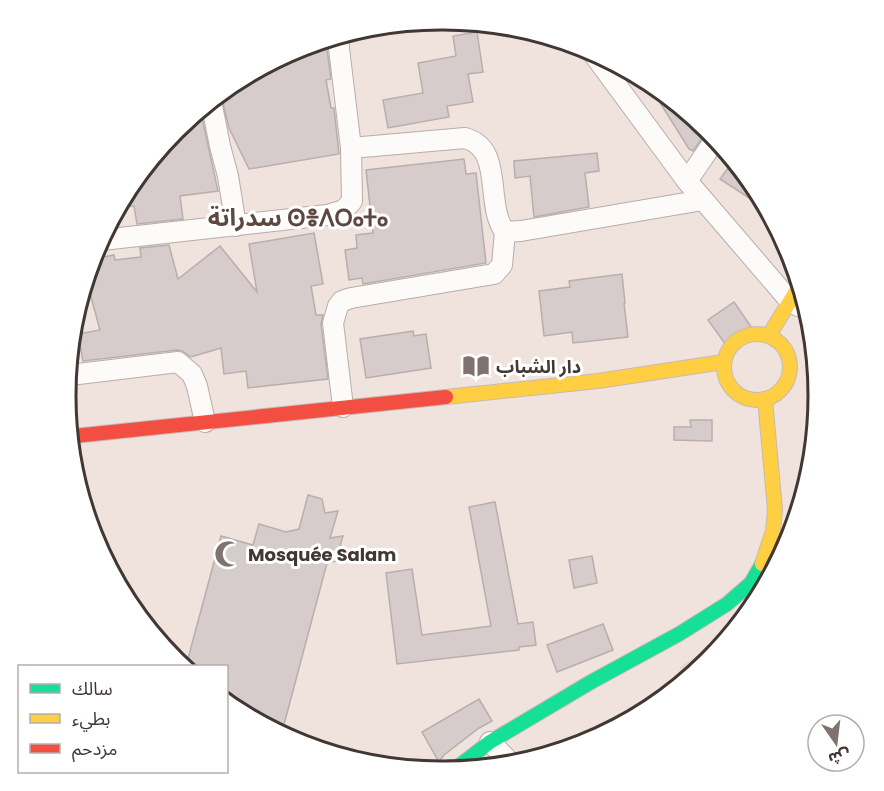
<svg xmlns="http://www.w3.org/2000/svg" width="884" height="791" viewBox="0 0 884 791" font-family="Poppins,'Noto Sans Arabic','Noto Sans Tifinagh',sans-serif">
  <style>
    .education { fill: #e7d3d3 }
    .building { fill: #d6cccc; stroke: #b8aeae; stroke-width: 1.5 }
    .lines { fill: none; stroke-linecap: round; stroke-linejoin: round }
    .street-casing { stroke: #b8ada8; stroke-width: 22 }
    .fast-casing { stroke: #c8b9b5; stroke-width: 16 }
    .slow-casing { stroke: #c8b9b5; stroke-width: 16 }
    .jam-casing { stroke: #c8b9b5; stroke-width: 16 }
    .street { stroke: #fdfbfa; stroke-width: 20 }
    .fast { stroke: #16e098; stroke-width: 14 }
    .slow { stroke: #ffcf43; stroke-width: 14 }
    .jam { stroke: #f24e42; stroke-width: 14 }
    .labels { text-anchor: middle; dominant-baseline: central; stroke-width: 6; stroke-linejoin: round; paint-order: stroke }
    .poi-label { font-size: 18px; font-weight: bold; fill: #413733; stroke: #fff; text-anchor: start }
    .district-label { font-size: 24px; font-weight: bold; fill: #5d4841; stroke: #fff }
    .rim { fill: none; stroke: #413733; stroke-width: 3 }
  </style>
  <rect width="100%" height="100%" fill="#f0e2dc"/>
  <g class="education">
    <polygon points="817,391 818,396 810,438 806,404"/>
    <polygon points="721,641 708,662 683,678 680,667"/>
  </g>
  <g class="building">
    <polygon points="477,32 483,72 468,74 473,102 447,106 449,117 388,128 383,100 423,93 418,63 456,56 453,36"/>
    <polygon points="326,42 331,79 326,80 331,108 334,108 339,154 249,169 229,128 222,99 298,48"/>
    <polygon points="654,93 708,130 693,151 689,149"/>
    <polygon points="201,113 218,191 180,196 183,219 137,224 134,206 124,207 176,130"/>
    <polygon points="597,153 599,171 585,173 589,207 534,217 530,176 515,178 514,161"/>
    <polygon points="464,159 466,174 476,173 486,263 363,284 362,278 349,280 345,250 357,248 356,235 373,233 366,170"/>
    <polygon points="731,164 757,203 720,179"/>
    <polygon points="314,233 323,284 311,286 316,315 323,315 321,324 328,379 248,388 246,371 224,374 221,348 191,357 182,351 177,350 83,361 78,334 100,330 88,286 93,259 114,255 115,260 141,257 140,248 169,245 178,279 220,246 257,292 249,244"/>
    <polygon points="622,274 625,303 624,303 628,337 573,343 572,332 544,336 539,291 570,287 569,281"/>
    <polygon points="734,302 752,328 726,345 708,320"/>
    <polygon points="413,331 414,336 426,334 431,368 366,378 360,339"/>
    <polygon points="690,420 712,420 712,441 674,440 674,427 691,427"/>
    <polygon points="308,495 322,499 325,513 338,511 330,538 343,536 336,561 327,563 282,732 226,695 226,666 186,666 221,536 253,545 259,524 286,532 299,529"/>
    <polygon points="495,502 518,624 533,622 536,645 519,647 519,650 397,664 386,573 412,569 422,635 491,626 469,507"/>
    <polygon points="592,556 597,583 574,588 569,560"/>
    <polygon points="603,624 613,650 557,672 547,645"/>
    <polygon points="479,699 492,721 479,728 444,755 439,762 422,732"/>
  </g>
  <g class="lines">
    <defs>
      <g id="street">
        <path d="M338,40l13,108 114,-10c40,11 19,66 40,94l16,-1 182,-31"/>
        <polyline points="592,52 687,181 790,301 798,306"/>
        <polyline points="212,106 220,146 228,176 236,226"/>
        <polyline points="687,181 715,140"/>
        <polyline points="102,240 327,215 344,210 352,201 351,148"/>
        <polyline points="70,375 178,362 192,374 197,386 205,422"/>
        <polyline points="343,407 333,323 338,306 342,301 351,298 494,274 502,265 505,232"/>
        <polyline points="490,742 507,759"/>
      </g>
      <polyline id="fast" points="455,769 490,742 591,682 679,634 727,604 751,583 762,564"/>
      <g id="slow">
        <circle cx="757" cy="367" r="33"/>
        <polyline points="769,335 797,290"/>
        <polyline points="446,397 598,381 723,362"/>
        <polyline points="762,564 773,531 775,510 765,399"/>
      </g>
      <polyline id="jam" points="74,436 446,397"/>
    </defs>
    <use href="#street" class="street-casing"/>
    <use href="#fast" class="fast-casing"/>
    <use href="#slow" class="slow-casing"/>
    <use href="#jam" class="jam-casing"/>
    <use href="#street" class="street"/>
    <use href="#fast" class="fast"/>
    <use href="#slow" class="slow"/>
    <use href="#jam" class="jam"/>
  </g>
  <defs>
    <symbol id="library-bare" viewBox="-9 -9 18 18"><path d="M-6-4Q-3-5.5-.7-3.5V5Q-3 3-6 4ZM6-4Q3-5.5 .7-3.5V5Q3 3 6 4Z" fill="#7e736e" stroke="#fff" stroke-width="2.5" paint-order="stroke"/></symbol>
    <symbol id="mosque-bare" viewBox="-9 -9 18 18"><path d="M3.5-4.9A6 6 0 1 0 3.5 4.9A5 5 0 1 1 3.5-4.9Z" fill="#7e736e" stroke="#fff" stroke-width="2.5" paint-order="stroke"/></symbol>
  </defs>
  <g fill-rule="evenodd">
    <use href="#library-bare" x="457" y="347" width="38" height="38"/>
    <use href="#mosque-bare" x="209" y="535" width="38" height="38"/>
  </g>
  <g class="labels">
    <g class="poi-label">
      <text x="496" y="366">دار الشباب</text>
      <text x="248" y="554">Mosquée Salam</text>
    </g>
    <g class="district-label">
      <text x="298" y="217">سدراتة ⵙⴻⴷⵔⴰⵜⴰ</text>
    </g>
  </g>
  <path d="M0 0H884V791H0ZM441 30H443A365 365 0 0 1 808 395V396A365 365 0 0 1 443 761H441A365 365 0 0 1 76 396V395A365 365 0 0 1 441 30Z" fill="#fff" fill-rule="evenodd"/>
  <path class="rim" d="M441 30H443A365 365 0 0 1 808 395V396A365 365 0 0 1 443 761H441A365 365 0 0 1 76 396V395A365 365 0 0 1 441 30Z"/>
  <rect x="18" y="665" width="210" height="108" fill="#ffffff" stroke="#b3afad" stroke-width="1.5"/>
  <rect x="30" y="684" width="30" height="9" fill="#16e098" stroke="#b3afad" stroke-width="1.5"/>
  <text x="72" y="695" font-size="18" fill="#413733">سالك</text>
  <rect x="30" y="714" width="30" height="9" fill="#ffcf43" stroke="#b3afad" stroke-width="1.5"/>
  <text x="72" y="725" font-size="18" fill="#413733">بطيء</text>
  <rect x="30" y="744" width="30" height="9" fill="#f24e42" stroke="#b3afad" stroke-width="1.5"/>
  <text x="72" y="755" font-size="18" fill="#413733">مزدحم</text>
  <g transform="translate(836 743) rotate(166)"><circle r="28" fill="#ffffff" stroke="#b3afad" stroke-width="1.5"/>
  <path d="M0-4.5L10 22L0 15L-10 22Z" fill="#7e736e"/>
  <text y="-9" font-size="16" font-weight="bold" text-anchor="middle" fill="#413733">ش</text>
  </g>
</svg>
